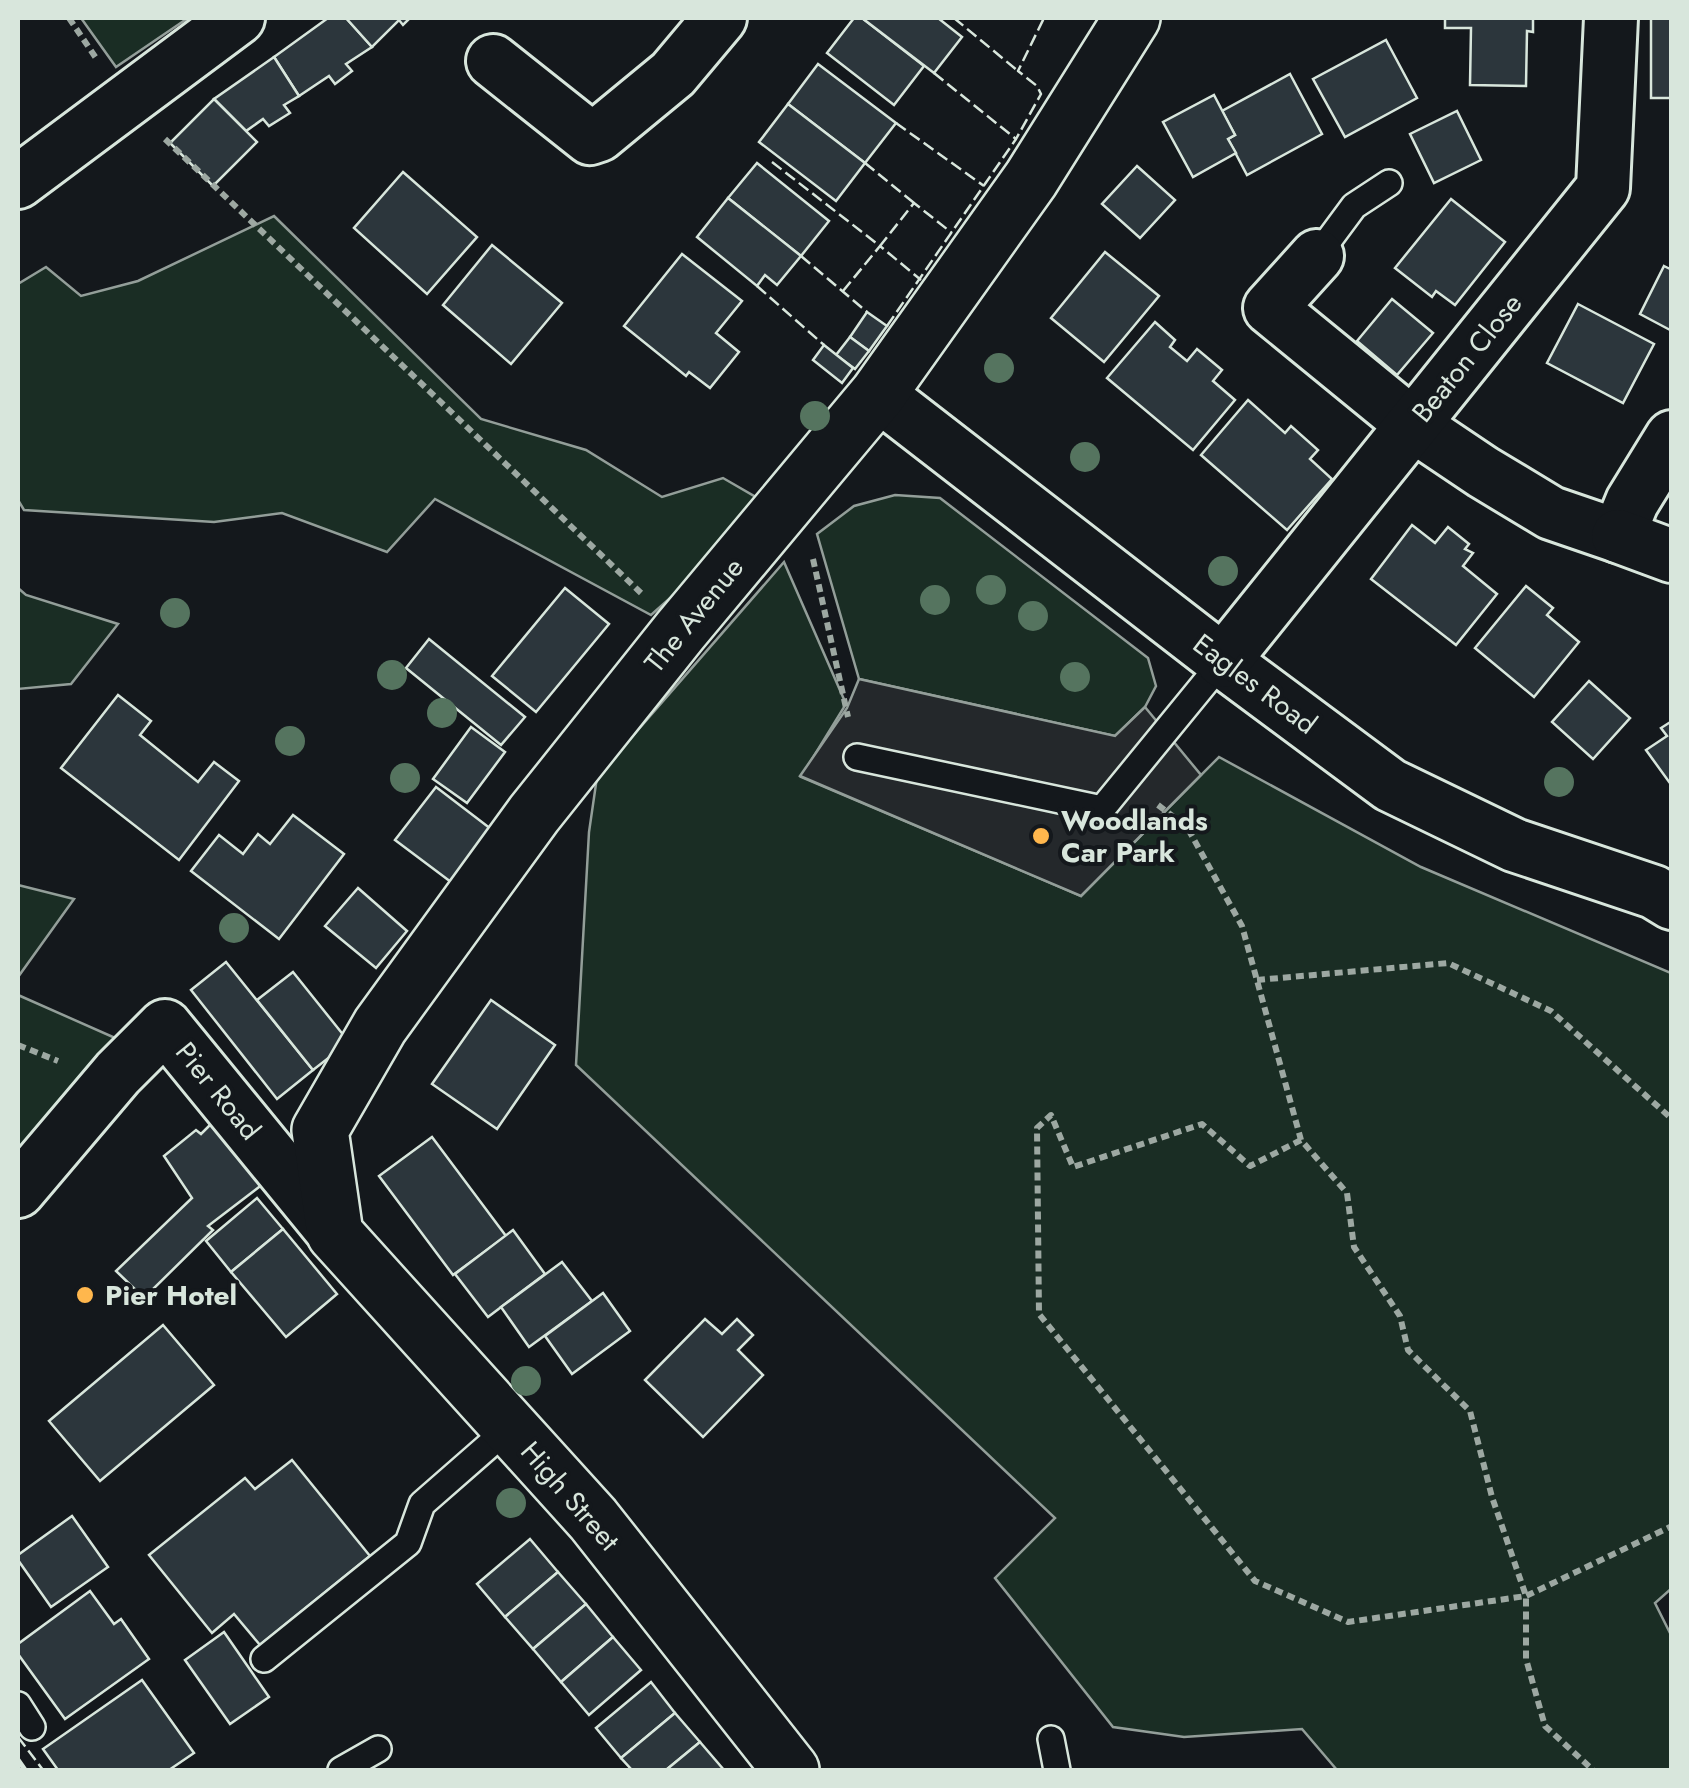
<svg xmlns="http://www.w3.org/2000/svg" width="1689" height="1788" viewBox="0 0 1689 1788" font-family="Jost,sans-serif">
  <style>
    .green { fill: #1a2d24; stroke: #939e99; stroke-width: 2.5 }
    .parking { fill: #24282b; stroke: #939e99; stroke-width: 2.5 }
    .building { fill: #2c363c; stroke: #d8e6dc; stroke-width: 2.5 }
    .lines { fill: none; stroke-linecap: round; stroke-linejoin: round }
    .lane-casing { stroke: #d8e6dc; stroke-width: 30 }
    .street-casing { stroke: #d8e6dc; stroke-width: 58 }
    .secondary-casing { stroke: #d8e6dc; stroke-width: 60 }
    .path { stroke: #9da8a2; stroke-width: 6; stroke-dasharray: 8 5; stroke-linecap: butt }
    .lane { stroke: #14181c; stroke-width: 25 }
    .street { stroke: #14181c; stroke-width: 52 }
    .secondary { stroke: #14181c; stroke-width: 55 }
    .fence { stroke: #d8e6dc; stroke-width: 2.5; stroke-dasharray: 12 5; stroke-linecap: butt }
    .wall { stroke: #d8e6dc; stroke-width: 5 }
    .tree { fill: #55745f }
    .poi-dot { fill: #ffb74d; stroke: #14181c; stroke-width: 4 }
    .labels { text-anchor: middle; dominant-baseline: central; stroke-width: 8; stroke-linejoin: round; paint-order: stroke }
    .street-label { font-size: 28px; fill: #d8e6dc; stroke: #14181c }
    .poi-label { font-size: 28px; font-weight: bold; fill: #d8e6dc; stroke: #14181c; text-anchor: start }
  </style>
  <rect width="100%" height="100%" fill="#14181c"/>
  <g class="green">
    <polygon points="81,18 188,18 116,67"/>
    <polygon points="274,216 481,419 586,450 662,497 723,478 773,507 651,615 435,499 387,552 282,513 214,522 24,510 18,500 18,284 46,267 81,296 138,281"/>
    <polygon points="895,495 940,498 1148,658 1156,686 1145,707 1115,736 859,679 817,534 854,506"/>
    <polygon points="784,562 846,704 801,777 1081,896 1219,757 1421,867 1671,973 1672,1588 1655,1603 1671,1635 1671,1770 1337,1770 1302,1729 1184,1737 1113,1727 995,1578 1055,1518 576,1065 589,832 597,777"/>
    <polygon points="18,588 26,595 118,624 71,684 18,689"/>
    <polygon points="18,885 74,899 18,977"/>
    <polygon points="18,995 122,1041 18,1153"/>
  </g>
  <polygon class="parking" points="859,679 1115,736 1145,707 1201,775 1081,896 800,776 847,708"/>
  <g class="building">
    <polygon points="328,18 346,18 372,47 346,64 352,71 335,84 329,76 299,96 274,57"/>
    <polygon points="346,18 410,18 403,25 399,20 372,47"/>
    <polygon points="854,18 862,18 924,66 894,105 827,53"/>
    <polygon points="862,18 938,18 962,37 934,73"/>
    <polygon points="1445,18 1533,18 1533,32 1527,31 1526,86 1470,85 1471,28 1445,28"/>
    <rect x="1651" y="18" width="21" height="80"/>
    <polygon points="1386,40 1417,98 1345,137 1313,79"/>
    <polygon points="274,57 299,96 284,105 290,113 269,126 263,119 246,131 214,99"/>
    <polygon points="818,64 896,123 865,163 788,104"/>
    <polygon points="1290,74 1322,134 1247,175 1228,139 1235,135 1222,111"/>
    <polygon points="1214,95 1235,135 1228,139 1236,153 1193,177 1163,122"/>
    <polygon points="214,99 257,142 213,186 170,143"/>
    <polygon points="788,104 865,163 836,201 759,142"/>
    <polygon points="1457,111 1481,160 1434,183 1410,134"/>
    <polygon points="757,163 829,221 801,256 728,198"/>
    <polygon points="1137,166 1175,200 1140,238 1102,204"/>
    <polygon points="403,172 477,237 427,294 354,228"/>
    <polygon points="728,198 801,256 777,285 765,275 757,286 697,237"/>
    <polygon points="1451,199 1505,242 1455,305 1436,291 1432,297 1395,268"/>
    <polygon points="492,245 562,303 511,364 443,305"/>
    <polygon points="1105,252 1159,296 1104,362 1051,318"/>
    <polygon points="682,254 742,301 716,333 739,352 710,388 689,372 686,376 624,326"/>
    <polygon points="1664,266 1672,270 1672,331 1640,314"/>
    <polygon points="1392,299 1433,333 1397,375 1357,341"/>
    <polygon points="1578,304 1654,344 1623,403 1547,363"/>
    <polygon points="867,312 887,326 869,351 850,337"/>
    <polygon points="1155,322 1175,340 1170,347 1187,361 1197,349 1222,370 1213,381 1235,400 1193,450 1107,378"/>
    <polygon points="850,337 869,351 855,369 836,355"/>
    <polygon points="824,345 853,368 842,383 813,360"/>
    <polygon points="1248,400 1285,433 1291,426 1318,450 1310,459 1332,479 1287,530 1201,455"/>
    <polygon points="1412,525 1435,543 1448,527 1469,544 1465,549 1473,553 1463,566 1497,594 1456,645 1371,579"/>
    <polygon points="1526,586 1553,608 1547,615 1579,642 1534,697 1475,648"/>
    <polygon points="565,588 609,624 536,712 492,676"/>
    <polygon points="429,639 525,717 501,745 406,668"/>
    <polygon points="1589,681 1630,718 1593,759 1552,722"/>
    <polygon points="118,695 151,721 140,735 198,782 214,762 239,781 179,860 61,768"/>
    <polygon points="1672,721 1672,786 1646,750 1667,736 1661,728"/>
    <polygon points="471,727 505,752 467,803 433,779"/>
    <polygon points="436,787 491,829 451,882 395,840"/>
    <polygon points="293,815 344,854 279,939 191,871 219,835 243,854 258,834 270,844"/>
    <polygon points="358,888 407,931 376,968 325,926"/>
    <polygon points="226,962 313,1070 277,1099 191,990"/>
    <polygon points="293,972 349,1042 313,1070 257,1000"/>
    <polygon points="491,1000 555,1045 497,1129 432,1084"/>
    <polygon points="214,1121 263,1184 208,1226 213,1230 144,1298 116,1271 192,1198 164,1156 196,1130 201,1134"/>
    <polygon points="432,1137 506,1236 453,1275 379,1176"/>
    <polygon points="257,1198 283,1229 231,1272 206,1241"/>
    <polygon points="283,1229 337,1294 286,1337 231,1272"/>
    <polygon points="513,1230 545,1274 488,1317 455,1274"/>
    <polygon points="562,1262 592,1301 529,1347 501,1307"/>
    <polygon points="603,1293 630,1331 572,1374 545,1336"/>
    <polygon points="705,1319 722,1334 737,1319 753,1335 738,1350 763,1375 703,1437 645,1380"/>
    <polygon points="163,1325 214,1385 100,1481 49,1421"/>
    <polygon points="292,1460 370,1556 260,1645 234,1614 212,1633 149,1555 245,1478 255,1489"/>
    <polygon points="72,1516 108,1567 51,1607 18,1560 18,1555"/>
    <polygon points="530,1539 558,1572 505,1617 477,1584"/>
    <polygon points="558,1572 586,1604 533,1649 505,1617"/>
    <polygon points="90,1591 114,1624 121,1619 149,1659 65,1719 18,1654 18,1644"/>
    <polygon points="586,1604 613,1637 561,1682 533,1649"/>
    <polygon points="224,1632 269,1697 230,1724 185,1660"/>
    <polygon points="613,1637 641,1670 589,1715 561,1682"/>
    <polygon points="142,1680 194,1753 169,1770 58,1770 43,1749"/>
    <polygon points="651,1682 675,1713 621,1758 596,1728"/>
    <polygon points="675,1713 700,1742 666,1770 632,1770 621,1758"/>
    <polygon points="700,1742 724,1770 666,1770"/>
  </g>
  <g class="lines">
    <defs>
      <g id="lane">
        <polyline points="1317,256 1354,206 1389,183"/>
        <polyline points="857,757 1102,809 1223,661"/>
        <polyline points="264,1659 408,1543 422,1504 510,1427"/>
        <polyline points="18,1705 32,1727"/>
        <polyline points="1051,1739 1057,1770"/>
        <polyline points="341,1770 378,1749"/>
      </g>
      <g id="street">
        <polyline points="493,61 590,138 599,135 673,74 720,18"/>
        <polyline points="18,182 238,18"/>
        <polyline points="1317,256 1270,308 1413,425 1483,472 1551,513 1618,536 1632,502 1672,437"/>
        <polyline points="878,394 1223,661 1390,785 1514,845 1654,892 1672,903"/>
        <polyline points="1618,536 1672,556"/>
        <polyline points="1223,661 1603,188 1611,18"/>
        <polyline points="18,1191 118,1073 165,1026 335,1234"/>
      </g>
      <polyline id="secondary" points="791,1770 593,1519 335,1234 320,1130 380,1026 534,814 680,631 878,394 1031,179 1132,18"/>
    </defs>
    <use href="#lane" class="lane-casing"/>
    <use href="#street" class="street-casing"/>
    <use href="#secondary" class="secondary-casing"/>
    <g class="path">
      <polyline points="69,18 96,58"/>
      <polyline points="165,139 641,593"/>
      <polyline points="813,559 848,717"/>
      <polyline points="1158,805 1187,827 1242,926 1301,1140 1347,1193 1354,1247 1400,1316 1408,1350 1470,1411 1492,1497 1526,1596 1526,1659 1545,1726 1593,1770"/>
      <polyline points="1257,980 1448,963 1551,1011 1672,1119"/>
      <polyline points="18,1045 58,1061"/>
      <polyline points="1301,1140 1250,1166 1202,1124 1073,1167 1051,1115 1037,1128 1039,1314 1255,1581 1348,1622 1526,1596 1672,1526"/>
    </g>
    <use href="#lane" class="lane"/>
    <use href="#street" class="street"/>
    <use href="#secondary" class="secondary"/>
    <g class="fence">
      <polyline points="954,18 1018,71"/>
      <polyline points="934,73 1016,139"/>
      <polyline points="896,123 984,186"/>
      <polyline points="772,162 880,246 914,203 952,233"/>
      <polyline points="865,163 914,203"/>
      <polyline points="801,256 867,312"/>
      <polyline points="757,286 824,345"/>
      <polyline points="843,291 880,246 921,280"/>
      <polyline points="887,326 1016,139 1041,94 1037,86 1018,71 1044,18"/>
      <polyline points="18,1737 43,1770"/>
    </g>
    <polyline class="wall" points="18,1760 25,1770"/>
  </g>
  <g class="tree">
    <circle cx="999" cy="368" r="15"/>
    <circle cx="815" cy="416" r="15"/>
    <circle cx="1085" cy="457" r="15"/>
    <circle cx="1223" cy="571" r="15"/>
    <circle cx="991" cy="590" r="15"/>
    <circle cx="935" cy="600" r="15"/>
    <circle cx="175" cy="613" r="15"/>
    <circle cx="1033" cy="616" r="15"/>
    <circle cx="392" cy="675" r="15"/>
    <circle cx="1075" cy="677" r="15"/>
    <circle cx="442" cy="713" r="15"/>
    <circle cx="290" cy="741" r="15"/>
    <circle cx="405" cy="778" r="15"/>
    <circle cx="1559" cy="782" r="15"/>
    <circle cx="234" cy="928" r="15"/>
    <circle cx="526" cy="1381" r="15"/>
    <circle cx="511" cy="1503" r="15"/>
  </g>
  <g class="poi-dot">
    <circle cx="1041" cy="836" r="10"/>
    <circle cx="85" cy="1295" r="10"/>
  </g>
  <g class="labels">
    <g class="street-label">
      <text transform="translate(1467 358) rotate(-51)">Beaton Close</text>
      <text transform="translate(694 615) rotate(-51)">The Avenue</text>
      <text transform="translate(1255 684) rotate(37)">Eagles Road</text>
      <text transform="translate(218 1091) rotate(51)">Pier Road</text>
      <text transform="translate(570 1496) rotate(49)">High Street</text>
    </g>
    <g class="poi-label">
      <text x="1061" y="820">Woodlands<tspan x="1061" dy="32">Car Park</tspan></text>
      <text x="105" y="1295">Pier Hotel</text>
    </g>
  </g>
  <rect width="1689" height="1788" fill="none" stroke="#d8e6dc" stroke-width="40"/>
</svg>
